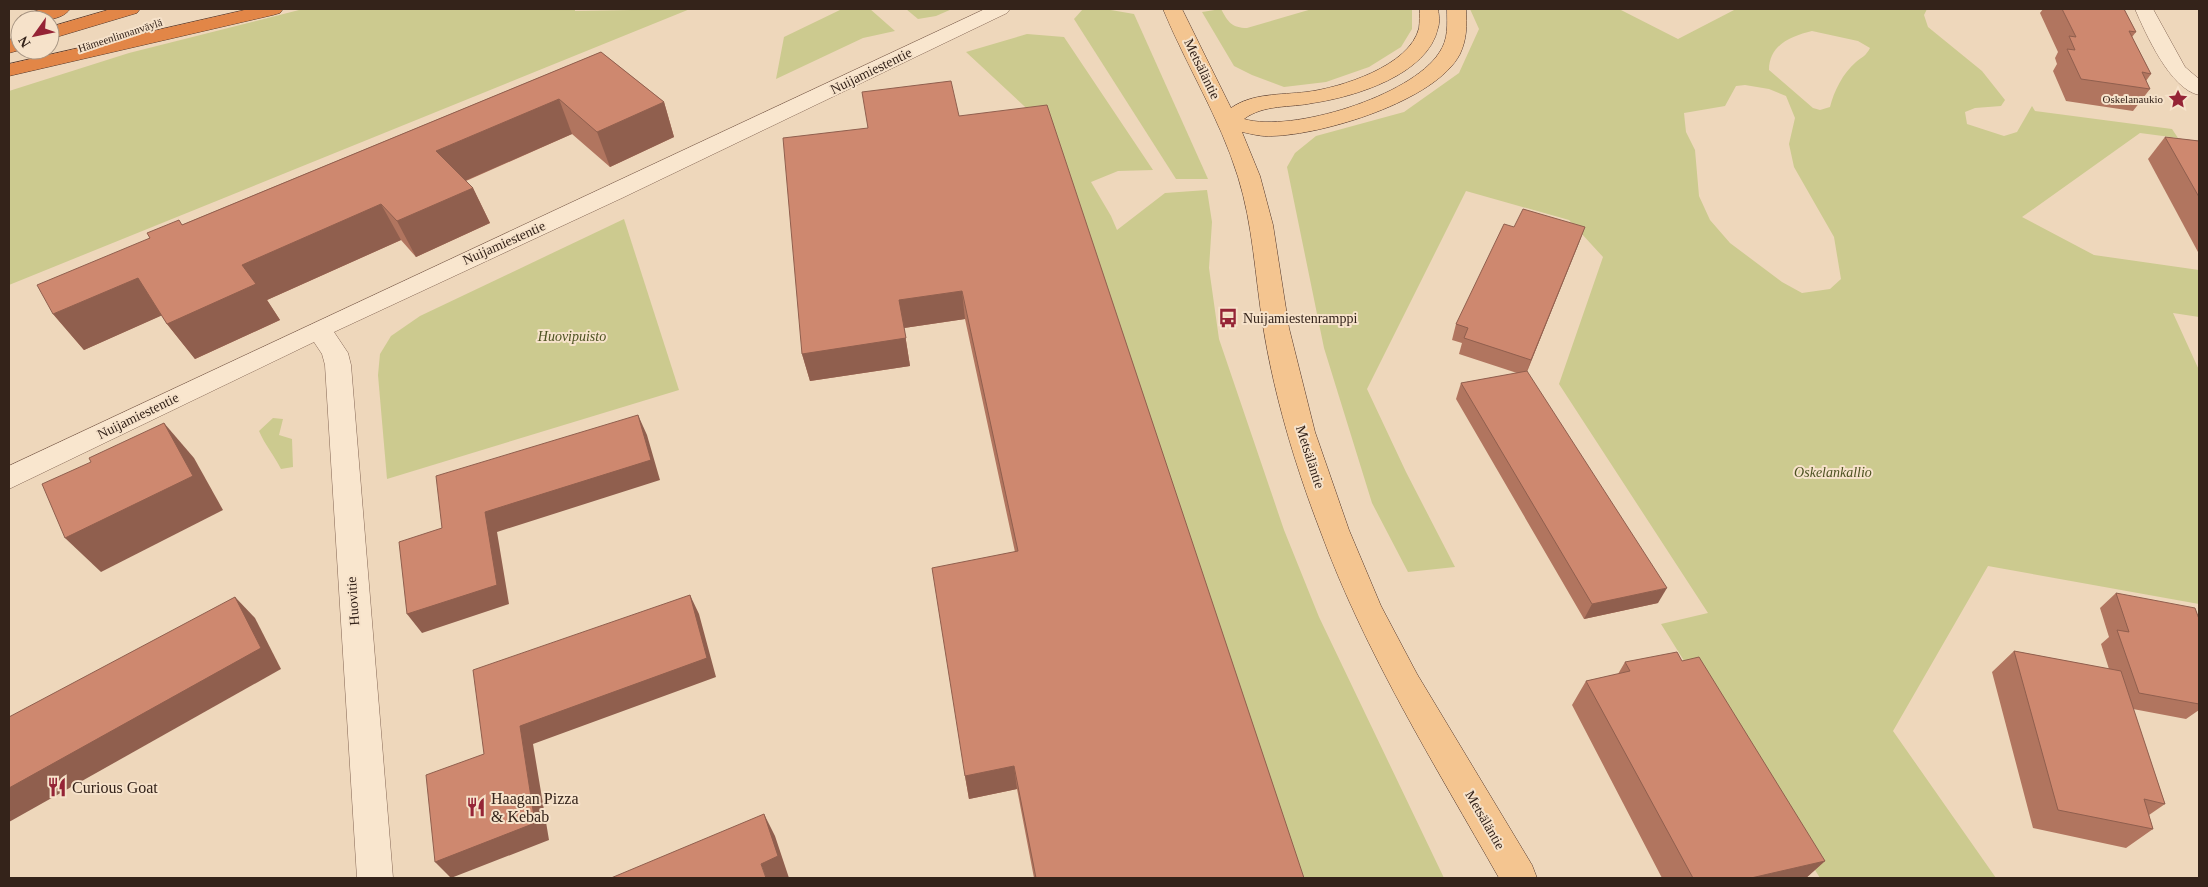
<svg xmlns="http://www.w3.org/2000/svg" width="2208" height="887" viewBox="0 0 2208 887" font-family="Georgia,serif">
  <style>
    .green { fill: #ccca8f; fill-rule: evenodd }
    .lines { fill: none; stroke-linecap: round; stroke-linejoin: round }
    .minor-casing { stroke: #856755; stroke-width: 1 }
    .major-casing { stroke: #52362a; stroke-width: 1 }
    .highway-casing { stroke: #52362a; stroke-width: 1 }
    .minor { fill: #f9e6ce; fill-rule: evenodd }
    .major { fill: #f4c590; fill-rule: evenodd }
    .highway { fill: #e28647; fill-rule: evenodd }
    .wall { fill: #b1755f }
    .shaded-wall { fill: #905f4e }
    .building { fill: #ce886f; stroke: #905f4e }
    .labels { text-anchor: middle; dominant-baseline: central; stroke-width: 4; stroke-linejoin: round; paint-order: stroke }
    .far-street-label { font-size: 11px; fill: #34231a; stroke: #f6e2ca }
    .far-poi-label { font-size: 11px; fill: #34231a; stroke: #f6e2ca; text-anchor: end }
    .street-label { font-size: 14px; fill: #34231a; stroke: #f6e2ca }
    .poi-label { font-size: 14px; fill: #34231a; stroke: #f6e2ca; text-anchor: start }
    .park-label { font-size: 14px; font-style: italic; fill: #4c5120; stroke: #f6e2ca }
    .near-poi-label { font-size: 16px; fill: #34231a; stroke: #f6e2ca; text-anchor: start }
  </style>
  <rect width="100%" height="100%" fill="#eed7bb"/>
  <g class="green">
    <polygon points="303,9 575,9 575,11 690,9 9,285 9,91 129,53"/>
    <polygon points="842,9 870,9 895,31 863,38 776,79 784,37"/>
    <polygon points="906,9 952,9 936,16 918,19"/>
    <polygon points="1083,9 1105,9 1134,14 1208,179 1176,179 1074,19"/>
    <path d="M1221,9c7,13 11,19 26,19l65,-19h100v20l-11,18 -32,20 -43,15 -42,5 -32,-12 -18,-9 -32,-54z"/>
    <path d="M1470,9h149l59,30 58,-30h191l-3,6 4,12 54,44 23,29 -4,6 -26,2 -10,4 2,12 37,12 13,-4 15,-26 3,5 137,18 6,9 -38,-5 -118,84 72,38 105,15v47l-26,-4 26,57v234l-211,-38 -95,165 103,147h-176l-159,-254 47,-11 -149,-229 44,-127 -34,-37 -103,-29 -99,198 39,83 49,95 -47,5 -36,-69 -48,-155 -37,-181 8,-14 21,-17 88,-24 55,-39 20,-44zM1812,31l46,10 12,7c-4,8 -8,9 -14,14 -13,11 -22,29 -26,45l-10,3 -7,-2 -44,-38c0,-25 22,-34 43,-39zM1745,85l24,4 17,7 9,22 -6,26 5,23 40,70 7,42 -11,10 -28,4 -20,-11 -52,-39 -20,-23 -11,-24 -4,-46 -9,-18 -2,-19 41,-7 11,-20z"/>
    <polygon points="1027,34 1064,37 1153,170 1118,171 1091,182 1111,216 1117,230 1165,193 1207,190 1212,222 1209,268 1219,339 1284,530 1319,617 1444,878 1301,878 1051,131 966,52"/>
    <polygon points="624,219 679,390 387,479 378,375 380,354 391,336 420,316"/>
    <path d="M273,418l10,1 -4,16 13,4 1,28 -12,2c-7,-14 -16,-24 -22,-38z"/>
  </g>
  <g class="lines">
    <defs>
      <g id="minor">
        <polygon points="985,9 1010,9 1007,13 622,198 334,332 348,353 351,365 393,878 357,878 325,365 322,354 314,342 9,489 9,466"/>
        <path d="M2135,9h18l32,58 14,12v16c-29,-6 -53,-61 -64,-86z"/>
      </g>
      <path id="major" d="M1163,9h19l49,99c21,-15 50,-13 75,-16 34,-4 104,-26 113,-64 1,-6 0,-13 1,-19h18c1,6 2,13 0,19 -10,47 -84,69 -125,75 -23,5 -49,1 -69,16 48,14 167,-23 195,-66 10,-14 8,-29 8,-44h19c1,16 1,30 -6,45 -24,47 -138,81 -188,82 -10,1 -20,-2 -30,-4l18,44 13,49 16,103 26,104 34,98 32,76 36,68 115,191 5,13h-38c-64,-113 -134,-225 -179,-348 -25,-65 -46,-135 -57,-204 -8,-50 -10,-101 -25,-149 -18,-59 -52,-112 -75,-168z"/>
      <g id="highway">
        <path d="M42,9h28c-10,14 -35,11 -50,11v4l-3,-4 3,-4z"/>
        <polygon points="111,9 140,9 137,13 50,39 50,27"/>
        <polygon points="249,9 283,9 280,13 273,15 9,76 9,64"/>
        <polygon points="20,37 20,50 9,53 9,40"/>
      </g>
    </defs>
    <use href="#minor" class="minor-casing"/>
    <use href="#major" class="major-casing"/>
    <use href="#highway" class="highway-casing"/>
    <use href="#minor" class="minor"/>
    <use href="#major" class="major"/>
    <use href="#highway" class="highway"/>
  </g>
  <g class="wall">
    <polygon points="2043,9 2124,9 2136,32 2132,37 2151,74 2146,81 2150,89 2133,111 2066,101 2053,71 2057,64 2055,58 2058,52 2040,13"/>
    <polygon points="601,52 664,102 674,137 610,167 572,134 466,181 473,188 490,223 416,257 401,240 267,300 280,320 195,359 167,324 162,315 84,350 53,314 150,238"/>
    <polygon points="959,116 1304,878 1034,878 1017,789 969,799 965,776 1015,552 965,319 904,328 910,366 810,381 802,354"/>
    <polygon points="2165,137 2199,141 2199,252 2198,252 2148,159"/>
    <polygon points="1514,227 1585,227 1527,372 1658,603 1584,619 1456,399 1461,383 1517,373 1459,354 1462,343 1452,340 1456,324"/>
    <polygon points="2116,593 2199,619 2199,710 2186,719 2133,709 2165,804 2149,815 2153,829 2126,848 2033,828 1992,672 2014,651 2109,669 2101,644 2109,637 2100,608"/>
    <polygon points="1625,662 1825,861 1806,878 1662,878 1572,705 1586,681 1618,674"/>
  </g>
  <g class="shaded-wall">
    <polygon points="559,99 572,134 453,186 436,151"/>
    <polygon points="664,102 674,137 610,167 597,132"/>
    <polygon points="473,188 490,223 416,257 397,221"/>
    <polygon points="381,204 401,240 267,300 280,320 195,359 167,324 242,265"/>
    <polygon points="1585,227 1579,243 1525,376 1531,360"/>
    <polygon points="138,278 165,314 84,350 53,314"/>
    <polygon points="962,291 965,319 904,328 910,366 810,381 802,354 899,300"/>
    <polygon points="638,415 647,435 660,480 497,532 509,604 422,633 407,614 485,512"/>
    <polygon points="164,423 194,458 223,510 101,572 65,538"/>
    <polygon points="1667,588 1658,603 1584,619 1592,604"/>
    <polygon points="690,595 699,614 716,677 533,744 549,840 451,878 435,862 520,726"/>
    <polygon points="235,597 255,618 281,669 9,822 9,788"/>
    <polygon points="1014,766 1017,789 969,799 965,776"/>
    <polygon points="764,814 775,836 789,878 766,878 761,864"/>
    <polygon points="1825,861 1806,878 1751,878"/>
  </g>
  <g class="building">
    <polygon points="2062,9 2124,9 2136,32 2129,31 2151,74 2142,72 2150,89 2081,79 2067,49 2075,50 2069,36 2076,37"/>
    <polygon points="601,52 664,102 597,132 559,99 436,151 473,188 397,221 381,204 242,265 256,284 167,324 138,278 53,314 37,285 150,238 147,233 179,220 182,225"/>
    <polygon points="951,81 959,116 1047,105 1304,878 1036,878 1014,766 965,776 932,568 1018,551 962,291 899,300 906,338 802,354 783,138 868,128 862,92"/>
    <polygon points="2165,137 2199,141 2199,197"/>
    <polygon points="1523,209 1585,227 1531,360 1464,338 1468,328 1456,324 1504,224 1514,227"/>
    <polygon points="1527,371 1667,588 1592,604 1461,383"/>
    <polygon points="638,415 651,460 485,512 497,585 407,614 399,542 442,528 436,476"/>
    <polygon points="164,423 193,476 65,538 42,484 91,462 89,458"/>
    <polygon points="2116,593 2195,608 2199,619 2199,704 2139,693 2117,630 2129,632"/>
    <polygon points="690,595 707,658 520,726 535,823 435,862 426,775 484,754 473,670"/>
    <polygon points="235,597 261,648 9,788 9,717"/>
    <polygon points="2014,651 2121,671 2165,804 2144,799 2153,829 2058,810"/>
    <polygon points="1677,652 1682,661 1699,657 1825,861 1751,878 1693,878 1586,681 1630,671 1625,662"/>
    <polygon points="764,814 778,856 761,864 766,878 611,878"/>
  </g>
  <defs>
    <symbol id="sight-bare" viewBox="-9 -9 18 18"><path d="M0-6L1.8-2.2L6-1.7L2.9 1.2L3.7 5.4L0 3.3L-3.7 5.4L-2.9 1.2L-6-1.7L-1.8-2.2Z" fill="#952436" stroke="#f6e2ca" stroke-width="2.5" paint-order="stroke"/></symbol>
    <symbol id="bus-bare" viewBox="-9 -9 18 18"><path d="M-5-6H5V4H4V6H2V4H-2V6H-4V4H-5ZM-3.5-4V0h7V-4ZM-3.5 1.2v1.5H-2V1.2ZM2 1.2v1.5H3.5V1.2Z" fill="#952436" stroke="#f6e2ca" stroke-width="2.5" paint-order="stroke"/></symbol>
    <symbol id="restaurant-bare" viewBox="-9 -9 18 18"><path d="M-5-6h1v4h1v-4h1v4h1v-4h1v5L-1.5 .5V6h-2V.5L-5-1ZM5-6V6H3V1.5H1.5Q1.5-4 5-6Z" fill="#952436" stroke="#f6e2ca" stroke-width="2.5" paint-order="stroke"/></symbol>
  </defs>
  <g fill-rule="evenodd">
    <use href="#sight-bare" x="2164" y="85" width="28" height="28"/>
    <use href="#bus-bare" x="1214" y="304" width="28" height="28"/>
    <use href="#restaurant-bare" x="43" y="773" width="28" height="28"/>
    <use href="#restaurant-bare" x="462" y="793" width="28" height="28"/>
  </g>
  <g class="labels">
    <g class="far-street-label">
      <text transform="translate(120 35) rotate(-18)">Hämeenlinnanväylä</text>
    </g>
    <g class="far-poi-label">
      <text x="2163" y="99">Oskelanaukio</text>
    </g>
    <g class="street-label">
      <text transform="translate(1202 69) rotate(64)">Metsäläntie</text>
      <text transform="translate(871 71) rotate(-26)">Nuijamiestentie</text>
      <text transform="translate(504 243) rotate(-24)">Nuijamiestentie</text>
      <text transform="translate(138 416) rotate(-26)">Nuijamiestentie</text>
      <text transform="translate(1310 457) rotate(72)">Metsäläntie</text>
      <text transform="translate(353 601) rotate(-94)">Huovitie</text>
      <text transform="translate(1485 820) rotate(60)">Metsäläntie</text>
    </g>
    <g class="poi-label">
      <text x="1243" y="318">Nuijamiestenramppi</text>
    </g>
    <g class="park-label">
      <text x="572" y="336">Huovipuisto</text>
      <text x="1833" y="472">Oskelankallio</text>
    </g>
    <g class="near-poi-label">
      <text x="72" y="787">Curious Goat</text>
      <text x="491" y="798">Haagan Pizza<tspan x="491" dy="18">&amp; Kebab</tspan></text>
    </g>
  </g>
  <rect width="2208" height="887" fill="none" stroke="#34231a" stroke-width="20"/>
  <g transform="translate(35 35) rotate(237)"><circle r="24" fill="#f6e2ca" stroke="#a89684"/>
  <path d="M0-4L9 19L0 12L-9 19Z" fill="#952436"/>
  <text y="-8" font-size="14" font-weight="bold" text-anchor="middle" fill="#34231a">N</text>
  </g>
</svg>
